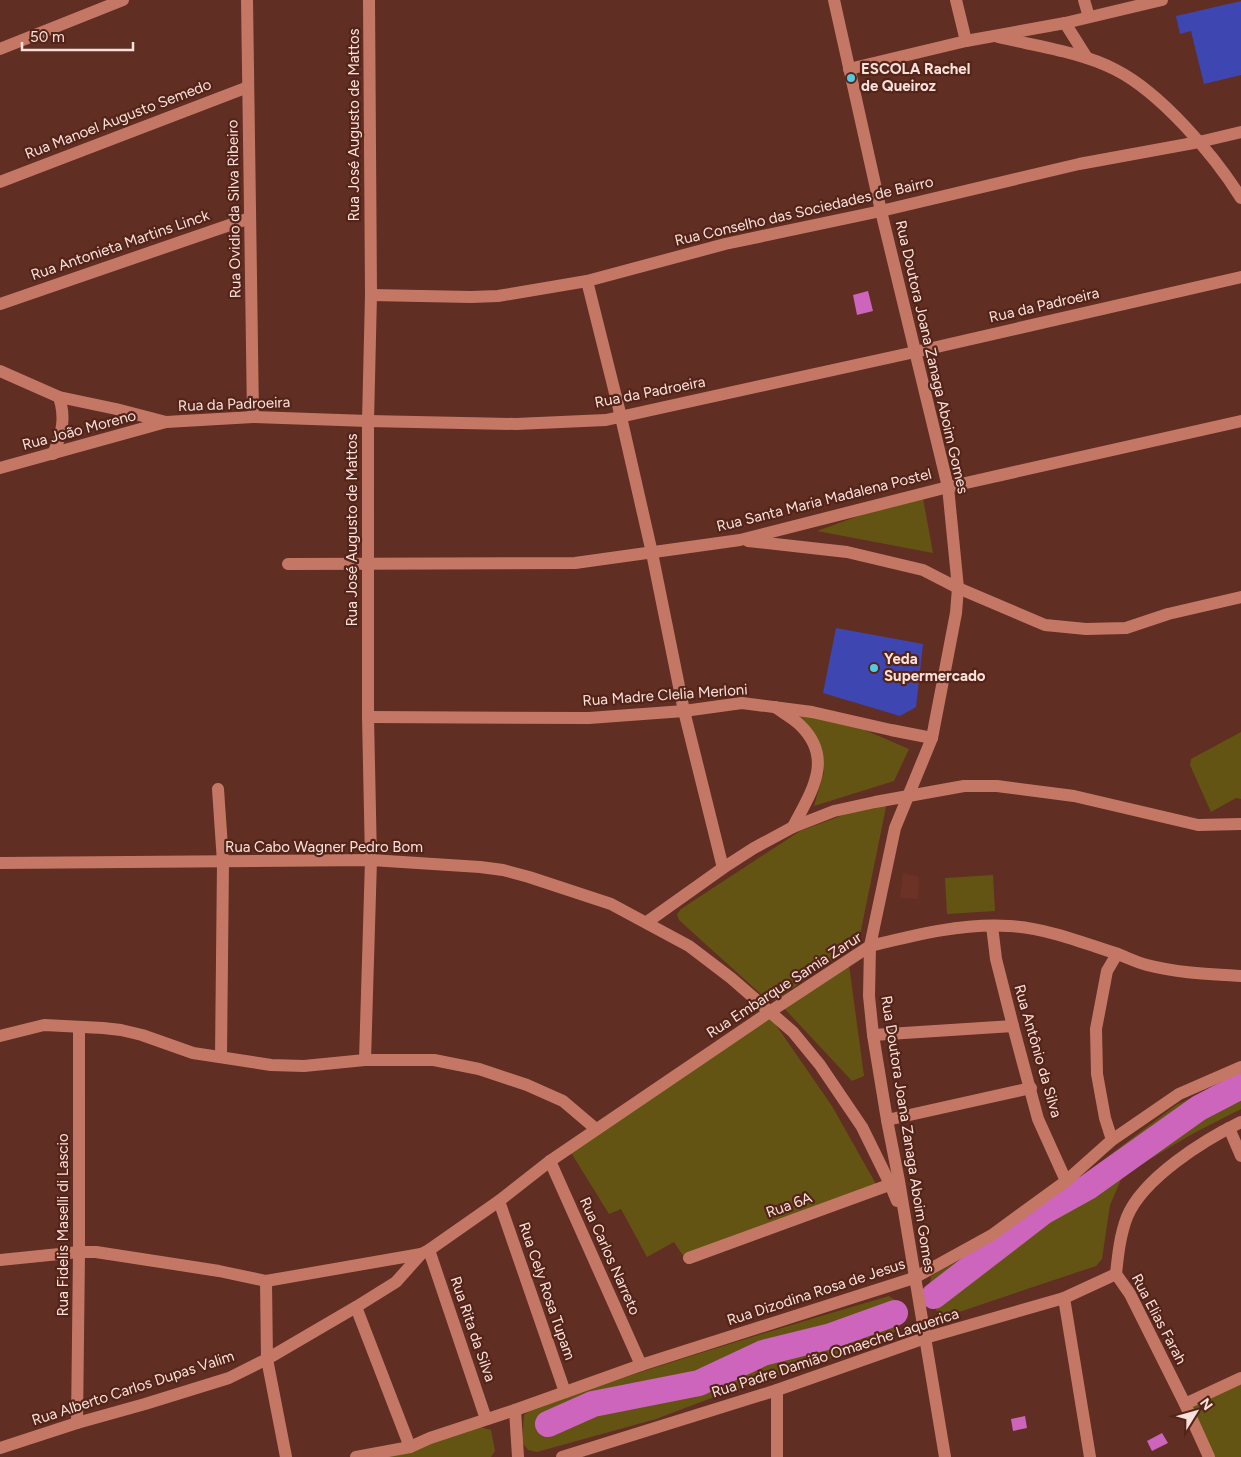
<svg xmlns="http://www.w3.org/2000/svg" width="1241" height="1457" viewBox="0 0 1241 1457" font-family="Figtree,sans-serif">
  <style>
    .built { fill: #6c3225 }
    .green { fill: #645413 }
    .water { fill: #cc65bb }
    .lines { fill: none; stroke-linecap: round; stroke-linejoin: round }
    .river { stroke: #cc65bb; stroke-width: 26 }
    .building { fill: #3e47b1 }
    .minor { stroke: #c57765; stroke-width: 12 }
    .poi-dot { fill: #56c9e1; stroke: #542419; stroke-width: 2 }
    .labels { text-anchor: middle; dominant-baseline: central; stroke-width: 4.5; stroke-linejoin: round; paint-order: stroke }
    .poi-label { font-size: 15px; font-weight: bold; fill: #fbe1db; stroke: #542419; text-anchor: start }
    .street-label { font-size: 15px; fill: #fbe1db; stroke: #542419 }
  </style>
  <rect width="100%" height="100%" fill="#602e23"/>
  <polygon class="built" points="903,873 919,877 918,899 900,898"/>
  <g class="green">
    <polygon points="922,493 933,553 817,531"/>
    <polygon points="798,714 865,730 909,749 894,781 814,806 824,772 822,757"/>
    <polygon points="1241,732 1241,799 1236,798 1211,812 1190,765 1191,759"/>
    <polygon points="884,800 886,807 860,935 852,946 776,1000 770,1000 763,996 679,920 677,914 681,909 800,831"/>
    <polygon points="993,875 995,911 947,914 945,878"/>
    <polygon points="849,965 864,1076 852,1081 784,1008"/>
    <polygon points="769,1015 832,1106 881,1193 688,1263 674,1242 647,1257 621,1209 609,1214 570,1151"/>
    <path d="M1241,1074v35l-47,24 -71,42 -13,30 -8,54 -6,7 -155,52c-9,-15 -13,-25 -10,-42l70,-39 175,-132z"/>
    <path d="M889,1296l9,6c1,4 4,11 4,16 -2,17 -22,23 -36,29l-144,47 -66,25 -119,33 -9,-2 -6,-8 2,-27 7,-6c119,-41 238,-78 358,-113z"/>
    <polygon points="1241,1382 1241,1457 1211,1457 1188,1407"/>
    <polygon points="480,1427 491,1430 495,1451 491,1457 375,1457"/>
  </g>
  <g class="water">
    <polygon points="868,291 873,311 857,315 853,295"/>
    <polygon points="1025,1416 1027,1428 1013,1431 1011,1419"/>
    <polygon points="1162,1433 1168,1443 1152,1451 1147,1441"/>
  </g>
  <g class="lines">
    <g class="river">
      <polyline points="934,1296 1043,1212 1088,1187 1199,1108 1241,1086"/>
      <polyline points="548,1424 593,1404 699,1383 763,1353 831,1336 895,1313"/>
    </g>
  </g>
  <g class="building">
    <polygon points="1241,1 1241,75 1204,84 1191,31 1180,34 1176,16"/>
    <polygon points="836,628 923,644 916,707 900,716 823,693"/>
  </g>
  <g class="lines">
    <g class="minor">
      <polyline points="247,0 253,417"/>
      <polyline points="834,0 881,211 948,487 958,588 956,613 932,738 895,828 870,946 869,996 873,1035 887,1120 899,1181 945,1457"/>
      <polyline points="956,0 966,41"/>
      <polyline points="1084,0 1089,17"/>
      <polyline points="1065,23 1087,58"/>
      <path d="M998,37c38,9 84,15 118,33 45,23 98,85 125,128"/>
      <polyline points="0,49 123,0"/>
      <polyline points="849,69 966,41 1065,23 1162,0"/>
      <polyline points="0,182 248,87"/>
      <polyline points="587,281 621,417 652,553 684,711 723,868"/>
      <polyline points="371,295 471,297 498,296 587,281 725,244 881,211 1079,164 1199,142 1241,132"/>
      <polyline points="0,304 250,218"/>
      <polyline points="0,371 59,397 116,409 166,422 253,417 368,421 516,424 606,420 915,352 1241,277"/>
      <path d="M53,454c9,-20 13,-36 6,-57"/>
      <polyline points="0,468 166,422"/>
      <polyline points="748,541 847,552 923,570 958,588 1045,625 1086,629 1126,628 1168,614 1241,597"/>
      <polyline points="288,564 575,563 740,540 948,487 1241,421"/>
      <path d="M775,707c8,6 18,11 25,18 35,34 11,67 -7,102"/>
      <polyline points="368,717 589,718 684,711 742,703 812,712 891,730 932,738"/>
      <polyline points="218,789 223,862 221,1057"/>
      <polyline points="0,863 371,860 480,867 503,870 529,877 611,904 689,946 731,978 793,1032 820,1065 862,1127 890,1184 897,1201"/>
      <polyline points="647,922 723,868 754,848 793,827 834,811 875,802 964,786 997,786 1074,796 1198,825 1241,824"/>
      <polyline points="992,926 996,959 1013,1026 1038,1119 1066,1181"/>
      <polyline points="873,1035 1013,1026"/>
      <polyline points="0,1036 44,1025 103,1028 121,1030 142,1035 193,1053 271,1065 304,1066 365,1060 434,1060 479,1069 527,1085 563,1101 596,1129"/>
      <polyline points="365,1060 371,860 368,717 368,421 371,295 369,0"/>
      <polyline points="887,1120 1031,1088"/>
      <polyline points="1229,1128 1241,1156"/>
      <polyline points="1112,1140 1105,1118 1097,1074 1096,1029 1107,971 1117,954"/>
      <polyline points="550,1161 641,1365"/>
      <polyline points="499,1201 565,1392"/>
      <polyline points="429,1250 486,1419"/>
      <polyline points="689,1258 897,1182"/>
      <path d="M0,1260l79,-8h17l123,19 47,10 155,-27 8,-4 70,-49 51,-40 221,-150 99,-65c45,-11 92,-23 139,-20 36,2 72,16 106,27 11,4 21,9 32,12 31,8 62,9 94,11"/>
      <polyline points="266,1281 267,1359 286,1457"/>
      <polyline points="1064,1298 1090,1457"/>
      <polyline points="356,1307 410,1447"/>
      <polyline points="777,1390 777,1457"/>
      <polyline points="1185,1404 1241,1378"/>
      <polyline points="515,1410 518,1457"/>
      <polyline points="77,1423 79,1252 79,1028"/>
      <polyline points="0,1448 77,1423 145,1404 229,1378 267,1359 356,1307 396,1282 421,1254"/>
      <polyline points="356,1457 410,1447 430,1438 515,1410 641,1365 914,1278 992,1235 1066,1181 1112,1140 1179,1094 1241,1067"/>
      <polyline points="562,1457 777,1390 925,1338 1064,1298 1116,1274"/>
      <path d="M1209,1457l-24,-53 -55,-110 -14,-20c2,-19 4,-39 11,-57 16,-39 77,-77 114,-95"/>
    </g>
  </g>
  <g class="poi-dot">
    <circle cx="851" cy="78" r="5"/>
    <circle cx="874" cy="668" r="5"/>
  </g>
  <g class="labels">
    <g class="poi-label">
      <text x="861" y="69">ESCOLA Rachel<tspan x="861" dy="17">de Queiroz</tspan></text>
      <text x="884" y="659">Yeda<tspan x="884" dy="17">Supermercado</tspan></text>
    </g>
    <g class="street-label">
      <text transform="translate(118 119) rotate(-21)">Rua Manoel Augusto Semedo</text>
      <text transform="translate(354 125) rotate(-90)">Rua José Augusto de Mattos</text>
      <text transform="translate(234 209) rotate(-91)">Rua Ovidio da Silva Ribeiro</text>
      <text transform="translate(804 211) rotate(-13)">Rua Conselho das Sociedades de Bairro</text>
      <text transform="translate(120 245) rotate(-19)">Rua Antonieta Martins Linck</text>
      <text transform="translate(1044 305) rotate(-13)">Rua da Padroeira</text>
      <text transform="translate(932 357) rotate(77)">Rua Doutora Joana Zanaga Aboim Gomes</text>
      <text transform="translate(650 392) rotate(-11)">Rua da Padroeira</text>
      <text transform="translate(234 404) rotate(-2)">Rua da Padroeira</text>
      <text transform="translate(79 430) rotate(-15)">Rua João Moreno</text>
      <text transform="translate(824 500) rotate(-14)">Rua Santa Maria Madalena Postel</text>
      <text transform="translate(352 530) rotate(-90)">Rua José Augusto de Mattos</text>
      <text transform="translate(665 695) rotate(-4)">Rua Madre Clelia Merloni</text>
      <text x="324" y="847">Rua Cabo Wagner Pedro Bom</text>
      <text transform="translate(784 985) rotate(-33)">Rua Embarque Samia Zarur</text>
      <text transform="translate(1038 1051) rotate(74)">Rua Antônio da Silva</text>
      <text transform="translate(908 1134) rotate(81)">Rua Doutora Joana Zanaga Aboim Gomes</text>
      <text transform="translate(789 1205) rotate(-20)">Rua 6A</text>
      <text transform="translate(63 1225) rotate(-90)">Rua Fidelis Maselli di Lascio</text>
      <text transform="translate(610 1256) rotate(66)">Rua Carlos Narreto</text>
      <text transform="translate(547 1291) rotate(71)">Rua Cely Rosa Tupam</text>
      <text transform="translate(816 1292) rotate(-18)">Rua Dizodina Rosa de Jesus</text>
      <text transform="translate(1159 1319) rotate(62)">Rua Elias Farah</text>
      <text transform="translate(473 1329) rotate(71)">Rua Rita da Silva</text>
      <text transform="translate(835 1353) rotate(-18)">Rua Padre Damião Omaeche Laquerica</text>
      <text transform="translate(133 1388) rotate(-18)">Rua Alberto Carlos Dupas Valim</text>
    </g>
  </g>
  <g transform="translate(1196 1412) rotate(53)" stroke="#542419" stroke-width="4" paint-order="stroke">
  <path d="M0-4L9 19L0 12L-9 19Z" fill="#fbe1db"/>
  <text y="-8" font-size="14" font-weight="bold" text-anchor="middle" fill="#fbe1db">N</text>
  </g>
  <path d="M22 42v8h111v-8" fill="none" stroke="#fbe1db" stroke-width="2.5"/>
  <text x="30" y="42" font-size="15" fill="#fbe1db" stroke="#542419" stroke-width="4" paint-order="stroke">50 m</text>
</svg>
